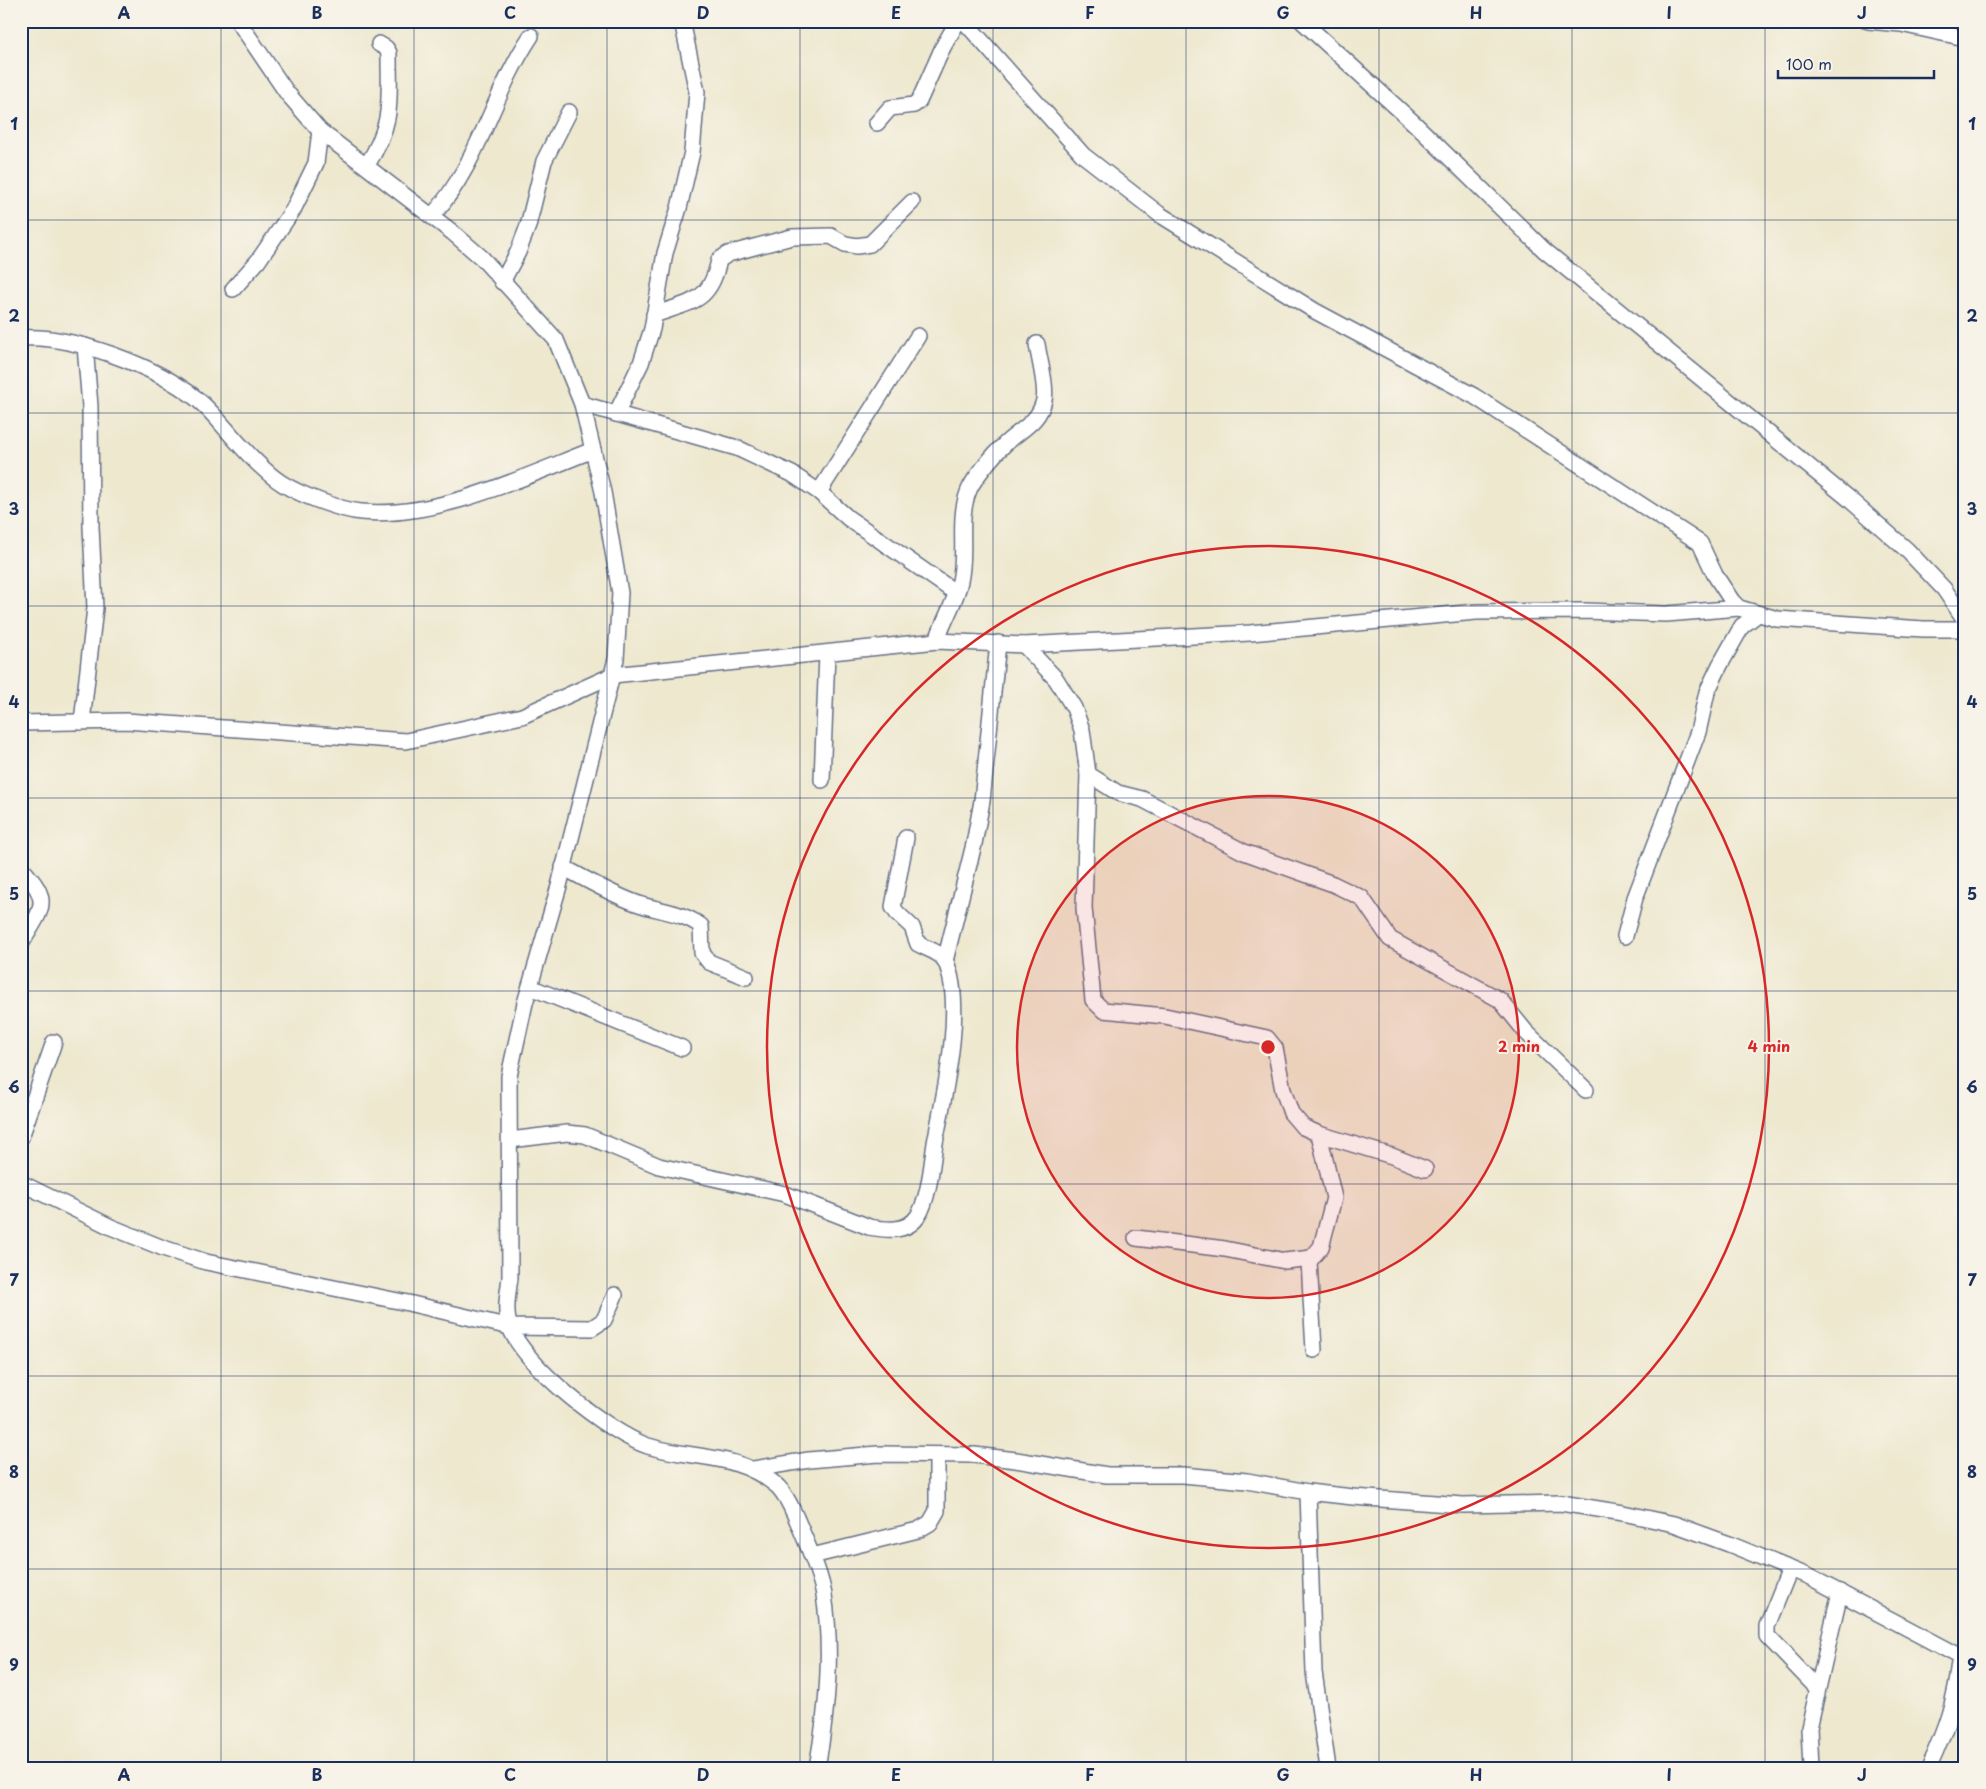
<svg xmlns="http://www.w3.org/2000/svg" width="1986" height="1789" viewBox="0 0 1986 1789" font-family="'Playpen Sans',sans-serif">
  <style>
    .lines { fill: none; stroke-linecap: round; stroke-linejoin: round }
    .minor-casing { stroke: #657086; stroke-width: 18 }
    .minor { stroke: #fff; stroke-width: 15 }
    .grid { fill: none; stroke: #1b2f5e; stroke-width: 1; stroke-opacity: 0.55 }
    .ring { fill: none; stroke: #d62828; stroke-width: 2.5 }
    .centre { fill: #d62828; stroke: #f7f3e8; stroke-width: 2.5 }
    .ring-label { font-size: 15px; text-anchor: middle; font-weight: bold; fill: #d62828; stroke: #f7f3e8; stroke-width: 4; stroke-linejoin: round; paint-order: stroke }
    .neatline { fill: none; stroke: #1b2f5e; stroke-width: 2 }
    .grid-label { font-size: 16px; text-anchor: middle; font-weight: bold; fill: #1b2f5e }
  </style>
  <rect width="100%" height="100%" fill="#f7f3e8"/>
  <filter id="ink" filterUnits="userSpaceOnUse"><feTurbulence type="fractalNoise" baseFrequency=".02" numOctaves="2"/><feDisplacementMap in="SourceGraphic" scale="10" xChannelSelector="R" yChannelSelector="G"/><feConvolveMatrix kernelMatrix="1 2 1 2 8 2 1 2 1" color-interpolation-filters="sRGB"/></filter>
  <filter id="wash" filterUnits="userSpaceOnUse"><feTurbulence type="fractalNoise" baseFrequency=".0096" numOctaves="4" result="noise"/><feDisplacementMap in="SourceGraphic" scale="20" xChannelSelector="R" yChannelSelector="G"/><feGaussianBlur stdDeviation="1.12" result="paint"/><feColorMatrix in="noise" values="0 0 0 0 0 0 0 0 0 0 0 0 0 0 0 0 0 1.4 0 .05"/><feComposite in="paint" operator="in"/></filter>
  <g filter="url(#wash)">
    <rect width="100%" height="100%" fill="#eee8cf"/>
  </g>
  <g filter="url(#ink)">
    <g class="lines">
      <defs>
        <g id="minor">
          <path d="M238,21l49,72 33,38 132,101 30,26 74,82 26,64 21,88 17,101 -4,66 -57,227 -34,117 -16,73 1,202c-2,15 -6,34 0,49 13,38 100,107 138,119 45,14 89,6 128,39 10,8 19,30 24,42 9,22 20,45 24,68 9,57 3,116 -7,173"/>
          <polyline points="964,21 1083,155 1159,214 1315,311 1474,396 1700,543 1715,575 1732,601 1739,608 1777,619 1923,629 1965,629"/>
          <polyline points="1302,21 1415,124 1544,250 1849,499 1907,550 1944,589 1965,620"/>
          <polyline points="1868,21 1901,24 1965,38"/>
          <polyline points="877,123 890,108 914,105 919,101 943,47 958,21"/>
          <path d="M367,165c27,-43 22,-63 22,-112l-3,-5 -7,-4"/>
          <path d="M432,216c47,-52 61,-123 99,-180"/>
          <polyline points="502,282 518,252 528,226 544,161 569,112"/>
          <polyline points="233,289 258,261 293,210 316,163 320,131"/>
          <path d="M654,315c38,-14 56,-12 65,-55l9,-6 64,-17 39,-1 14,8 12,2 13,-2 42,-42"/>
          <path d="M21,338c51,-4 136,29 176,61 17,14 29,31 44,47 11,12 27,29 42,38 18,11 57,26 78,28 76,7 162,-35 232,-62"/>
          <polyline points="582,404 737,448 792,474 819,492 848,518 956,593"/>
          <polyline points="616,414 641,363 652,329 665,253 679,208 692,152 697,92 682,21"/>
          <polyline points="819,492 918,336"/>
          <path d="M937,641c6,-21 19,-39 23,-60 7,-30 -3,-63 9,-91 5,-12 25,-36 35,-45 15,-15 35,-22 40,-45 3,-14 -5,-41 -7,-56"/>
          <polyline points="1024,645 1056,679 1074,708 1082,730 1088,774 1084,908 1093,1000 1103,1010 1165,1016 1267,1038 1275,1048 1283,1090 1291,1113 1303,1127 1319,1134 1392,1156 1425,1169"/>
          <polyline points="82,722 95,608 91,527 90,406 85,346"/>
          <polyline points="21,723 126,721 406,741 522,716 613,675 937,641 1024,645 1250,633 1476,612 1585,611 1666,614 1739,608"/>
          <polyline points="1088,774 1118,793 1142,799 1244,852 1333,884 1362,898 1390,939 1500,1000 1526,1032 1586,1090"/>
          <polyline points="822,780 827,654"/>
          <path d="M563,867c24,13 48,27 73,36 22,8 47,9 65,23l1,27 7,9 37,15"/>
          <path d="M21,868c32,34 21,40 0,76"/>
          <polyline points="1625,936 1635,898 1698,732 1707,692 1720,665 1742,626 1758,614"/>
          <polyline points="945,961 974,844 982,801 998,643"/>
          <polyline points="530,987 682,1048"/>
          <polyline points="21,1137 54,1042"/>
          <path d="M510,1140l57,-7 18,2 74,31 126,28 84,33c17,3 38,6 49,-11 11,-17 14,-53 17,-73 9,-49 30,-135 11,-181 -5,-10 -19,-13 -28,-18l-6,-17 -15,-14 -4,-6 13,-69"/>
          <polyline points="21,1183 111,1227 163,1248 206,1262 408,1303 510,1327 592,1328 604,1320 615,1295"/>
          <polyline points="1136,1238 1225,1249 1285,1261 1312,1258"/>
          <polyline points="1314,1350 1309,1261 1321,1247 1334,1198 1319,1134"/>
          <polyline points="754,1469 809,1460 878,1454 974,1455 1016,1460 1107,1475 1183,1475 1247,1481 1308,1492 1353,1497 1463,1505 1561,1503 1623,1513 1674,1524 1729,1544 1810,1577 1965,1659"/>
          <polyline points="1308,1492 1314,1672 1328,1768"/>
          <polyline points="812,1556 918,1530 930,1523 937,1511 937,1455"/>
          <polyline points="1790,1569 1767,1626 1767,1636 1817,1688"/>
          <polyline points="1811,1768 1809,1728 1840,1592"/>
          <path d="M1928,1768c19,-41 27,-66 33,-111"/>
        </g>
      </defs>
      <use href="#minor" class="minor-casing"/>
      <use href="#minor" class="minor"/>
    </g>
  </g>
  <path class="grid" d="M221,21v1747M414,21v1747M607,21v1747M800,21v1747M993,21v1747M1186,21v1747M1379,21v1747M1572,21v1747M1765,21v1747M21,220h1944M21,413h1944M21,606h1944M21,798h1944M21,991h1944M21,1184h1944M21,1376h1944M21,1569h1944"/>
  <circle cx="1268" cy="1047" r="251" fill="#d62828" fill-opacity=".12"/>
  <g class="ring">
    <circle cx="1268" cy="1047" r="251"/>
    <circle cx="1268" cy="1047" r="501"/>
  </g>
  <circle cx="1268" cy="1047" r="8" class="centre"/>
  <g class="ring-label">
    <text x="1519" y="1052">2 min</text>
    <text x="1769" y="1052">4 min</text>
  </g>
  <rect width="1986" height="1789" fill="none" stroke="#f7f3e8" stroke-width="55"/>
  <path d="M1778 70v8h156v-8" fill="none" stroke="#1b2f5e" stroke-width="2.5"/>
  <text x="1786" y="70" font-size="15" fill="#1b2f5e" stroke="#f7f3e8" stroke-width="4" paint-order="stroke">100 m</text>
  <rect x="28" y="28" width="1930" height="1734" class="neatline"/>
  <g class="grid-label">
    <text x="124" y="19">A</text>
    <text x="317" y="19">B</text>
    <text x="510" y="19">C</text>
    <text x="703" y="19">D</text>
    <text x="896" y="19">E</text>
    <text x="1090" y="19">F</text>
    <text x="1283" y="19">G</text>
    <text x="1476" y="19">H</text>
    <text x="1669" y="19">I</text>
    <text x="1862" y="19">J</text>
    <text x="14" y="130">1</text>
    <text x="1972" y="130">1</text>
    <text x="14" y="322">2</text>
    <text x="1972" y="322">2</text>
    <text x="14" y="515">3</text>
    <text x="1972" y="515">3</text>
    <text x="14" y="708">4</text>
    <text x="1972" y="708">4</text>
    <text x="14" y="900">5</text>
    <text x="1972" y="900">5</text>
    <text x="14" y="1093">6</text>
    <text x="1972" y="1093">6</text>
    <text x="14" y="1286">7</text>
    <text x="1972" y="1286">7</text>
    <text x="14" y="1478">8</text>
    <text x="1972" y="1478">8</text>
    <text x="14" y="1671">9</text>
    <text x="1972" y="1671">9</text>
    <text x="124" y="1781">A</text>
    <text x="317" y="1781">B</text>
    <text x="510" y="1781">C</text>
    <text x="703" y="1781">D</text>
    <text x="896" y="1781">E</text>
    <text x="1090" y="1781">F</text>
    <text x="1283" y="1781">G</text>
    <text x="1476" y="1781">H</text>
    <text x="1669" y="1781">I</text>
    <text x="1862" y="1781">J</text>
  </g>
</svg>
